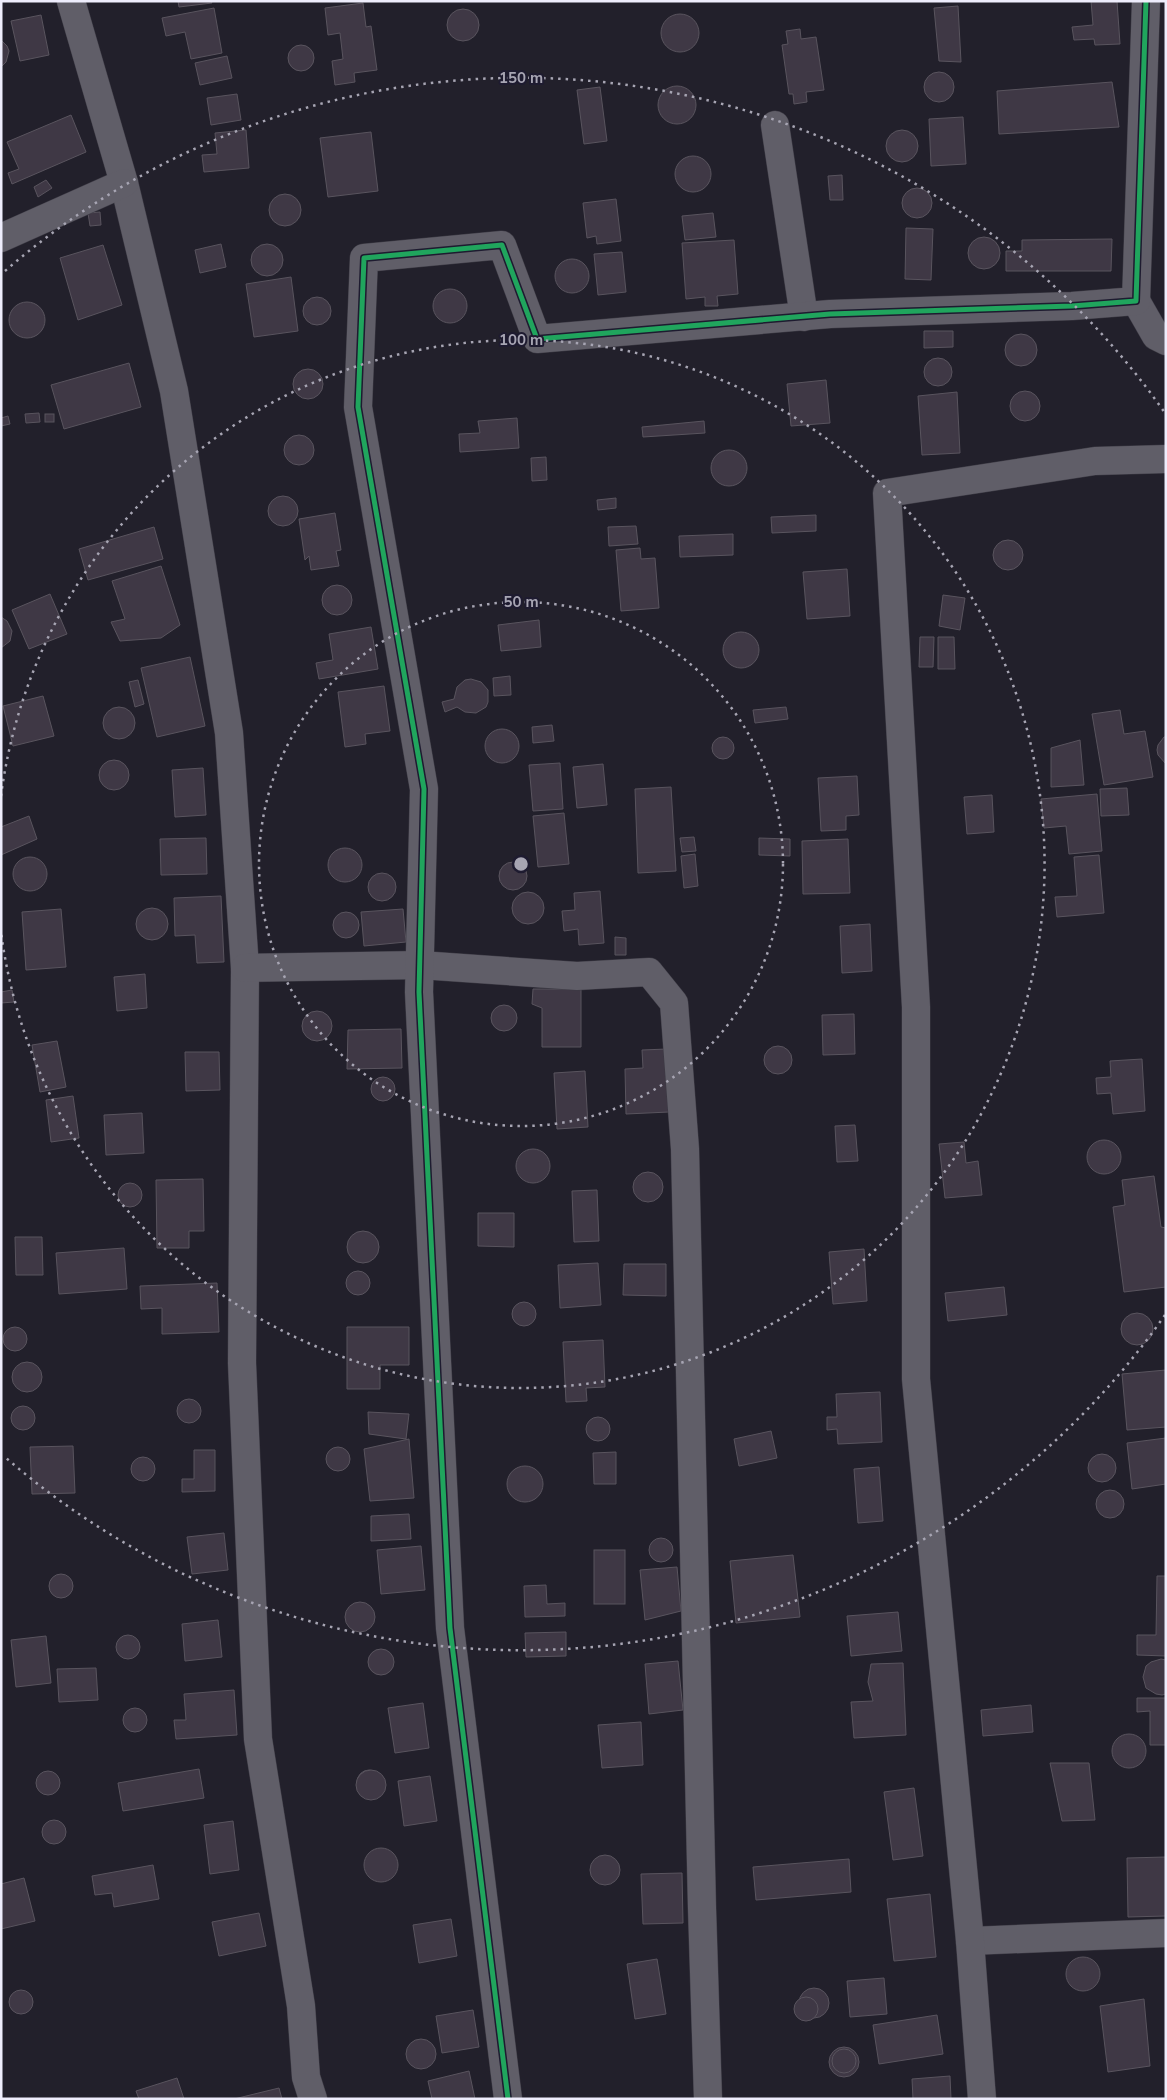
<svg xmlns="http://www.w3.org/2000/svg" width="1167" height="2100" viewBox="0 0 1167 2100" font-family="'Nunito Sans',sans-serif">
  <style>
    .building { fill: #3f3845; stroke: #59545e }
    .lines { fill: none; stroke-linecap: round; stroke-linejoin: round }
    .street-casing { stroke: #3d3b45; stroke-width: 29 }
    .street { stroke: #605e68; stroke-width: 28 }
    .cycleway-casing { stroke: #1e1b30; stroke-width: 8 }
    .cycleway { stroke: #20a55d; stroke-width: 5 }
    .ring { fill: none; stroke: #a7a5b3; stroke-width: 2.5; stroke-dasharray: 2.5 5 }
    .centre { fill: #a7a5b3; stroke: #1e1b30; stroke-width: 2.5 }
    .ring-label { font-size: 15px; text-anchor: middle; font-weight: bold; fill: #a7a5b3; stroke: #1e1b30; stroke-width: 4; stroke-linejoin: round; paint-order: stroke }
  </style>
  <rect width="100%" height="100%" fill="#22202b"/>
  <g class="building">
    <polygon points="178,1 211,1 212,3 179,7"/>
    <polygon points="1091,1 1117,1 1120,44 1095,45 1094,39 1074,40 1072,27 1093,25"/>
    <polygon points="363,3 366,27 371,26 377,70 354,73 355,82 335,85 332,61 343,59 340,33 328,35 325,8"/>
    <polygon points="958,6 961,62 939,61 934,8"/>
    <polygon points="214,8 222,53 191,59 185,32 166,36 162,18"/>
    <circle cx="463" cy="25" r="16"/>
    <circle cx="680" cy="33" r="19"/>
    <polygon points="41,15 49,55 20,61 11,21"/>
    <polygon points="800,29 801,39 816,37 824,90 806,92 807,102 794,104 793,94 789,94 782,45 788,44 786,31"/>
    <polygon points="1,40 7,46 9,51 6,62 1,67"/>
    <circle cx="301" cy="58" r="13"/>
    <polygon points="227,56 232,78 200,85 195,63"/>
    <circle cx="939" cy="87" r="15"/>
    <polygon points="1112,82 1119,127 999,134 997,91"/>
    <circle cx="677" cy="105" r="19"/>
    <polygon points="600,87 607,141 584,144 577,90"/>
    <polygon points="237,94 241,120 211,125 207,98"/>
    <polygon points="71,115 86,152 12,184 8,173 19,169 7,142"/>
    <polygon points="963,117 966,164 931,166 929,119"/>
    <polygon points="246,130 249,168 204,172 202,155 217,154 215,133"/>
    <circle cx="902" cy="146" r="16"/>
    <polygon points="371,132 378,191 328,197 320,138"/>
    <circle cx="693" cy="174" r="18"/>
    <polygon points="842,175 843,200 830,200 828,176"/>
    <polygon points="46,180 52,188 38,197 34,187"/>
    <circle cx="917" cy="203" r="15"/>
    <circle cx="285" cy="210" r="16"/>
    <polygon points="616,199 621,241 597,244 596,236 587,238 583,203"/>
    <polygon points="100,212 101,225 90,226 88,213"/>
    <polygon points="713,213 716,237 685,240 682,216"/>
    <polygon points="906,228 933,229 931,280 905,279"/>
    <circle cx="984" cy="253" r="16"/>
    <polygon points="1112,239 1111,271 1006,271 1006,251 1022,251 1022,240"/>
    <polygon points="734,240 738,294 717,296 718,306 705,306 705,297 686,299 682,243"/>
    <circle cx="267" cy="260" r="16"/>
    <polygon points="221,244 226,267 200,273 195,250"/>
    <polygon points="103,245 122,305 78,320 60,258"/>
    <polygon points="622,252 626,292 598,295 594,254"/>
    <circle cx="572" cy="276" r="17"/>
    <polygon points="291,277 298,331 254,337 246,284"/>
    <circle cx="450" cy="306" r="17"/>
    <circle cx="317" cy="311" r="14"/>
    <circle cx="27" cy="320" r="18"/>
    <polygon points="924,331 953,331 953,347 924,348"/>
    <circle cx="1021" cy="350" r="16"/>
    <circle cx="938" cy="372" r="14"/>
    <polygon points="129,363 141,407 64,429 51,385"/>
    <circle cx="308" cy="384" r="15"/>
    <polygon points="826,380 830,423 791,426 787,384"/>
    <circle cx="1025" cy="406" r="15"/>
    <polygon points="957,392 960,453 922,455 918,396"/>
    <polygon points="39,413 40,422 26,423 25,414"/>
    <rect x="45" y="414" width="9" height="8"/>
    <polygon points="8,416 10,424 1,426 1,418"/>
    <polygon points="517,418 519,448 460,452 459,434 480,433 478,421"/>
    <polygon points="704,421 705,433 643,437 642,427"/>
    <circle cx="299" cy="450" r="15"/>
    <circle cx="729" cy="468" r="18"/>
    <polygon points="546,457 547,480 532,481 531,458"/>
    <circle cx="283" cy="511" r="15"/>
    <polygon points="616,498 616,508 598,510 597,500"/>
    <polygon points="335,513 341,550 336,551 339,566 311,570 309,556 305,560 299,519"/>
    <polygon points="816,515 816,531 772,533 771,517"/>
    <polygon points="636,526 638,544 609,546 608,527"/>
    <polygon points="154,527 163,559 88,580 79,549"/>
    <polygon points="733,534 733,555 680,557 679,536"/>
    <circle cx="1008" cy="555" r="15"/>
    <polygon points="640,548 641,559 655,558 659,608 621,611 616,550"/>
    <polygon points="161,566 180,625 161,638 120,641 111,622 125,619 112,581"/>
    <polygon points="847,569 850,616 807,619 803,572"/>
    <circle cx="337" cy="600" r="15"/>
    <polygon points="50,594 67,634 29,649 12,610"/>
    <polygon points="943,595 965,598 960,630 939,626"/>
    <polygon points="1,617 7,621 12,631 10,641 1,648"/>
    <polygon points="539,620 541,647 501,651 498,625"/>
    <polygon points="371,627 378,669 319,679 316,663 333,660 329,634"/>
    <circle cx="741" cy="650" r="18"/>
    <polygon points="920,637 934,637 933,667 919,667"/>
    <polygon points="938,637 954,637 955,669 938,669"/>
    <polygon points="190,657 205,726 157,737 141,668"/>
    <polygon points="510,676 511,695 494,696 493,678"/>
    <polygon points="471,679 481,682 488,690 488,702 486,707 476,713 465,712 457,707 445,712 442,702 454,699 457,687 465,680"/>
    <polygon points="138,680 144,704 135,707 129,682"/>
    <polygon points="384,686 390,731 365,734 366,744 345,747 338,692"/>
    <polygon points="43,696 54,736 13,746 3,706"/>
    <polygon points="786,707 788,719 755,723 753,710"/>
    <circle cx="119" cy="723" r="16"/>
    <polygon points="1120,710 1124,734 1145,731 1153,777 1104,785 1092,714"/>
    <polygon points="552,725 554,741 533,743 532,727"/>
    <circle cx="502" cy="746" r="17"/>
    <polygon points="1164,737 1166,737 1166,764 1158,755 1157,750 1158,745"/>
    <circle cx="723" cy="748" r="11"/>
    <polygon points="1080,740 1084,785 1051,787 1051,748"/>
    <circle cx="114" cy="775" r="15"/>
    <polygon points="560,763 563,809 533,811 529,765"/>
    <polygon points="603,764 607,805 577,808 573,767"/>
    <polygon points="203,768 206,815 175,817 172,770"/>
    <polygon points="857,776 859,815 846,816 846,830 821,831 818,778"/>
    <polygon points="671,787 676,871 638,873 635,789"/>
    <polygon points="1127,788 1129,815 1101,816 1100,789"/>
    <polygon points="1097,794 1102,851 1069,854 1066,826 1044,828 1041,799"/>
    <polygon points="992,795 994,832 967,834 964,797"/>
    <polygon points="564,813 569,864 538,867 533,816"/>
    <polygon points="29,816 37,839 1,855 1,827"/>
    <polygon points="694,837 696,851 682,852 680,838"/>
    <polygon points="206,838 207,874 161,875 160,839"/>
    <polygon points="759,838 790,839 790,856 759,855"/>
    <polygon points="848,839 850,893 803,894 802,841"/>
    <circle cx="345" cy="865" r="17"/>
    <polygon points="695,854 698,886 684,888 681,856"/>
    <polygon points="1099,855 1104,913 1057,917 1055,897 1077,896 1074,857"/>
    <circle cx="30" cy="874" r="17"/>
    <circle cx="513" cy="876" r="14"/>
    <circle cx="382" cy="887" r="14"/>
    <polygon points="600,891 604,943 579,945 578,929 564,931 562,911 575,910 574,893"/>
    <circle cx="528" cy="908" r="16"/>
    <polygon points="221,896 224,962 197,963 195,935 175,936 174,898"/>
    <circle cx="152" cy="924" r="16"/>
    <polygon points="61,909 66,967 26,970 22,912"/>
    <polygon points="403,909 406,942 364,946 361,912"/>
    <circle cx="346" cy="925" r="13"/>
    <polygon points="870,924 872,971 842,973 840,926"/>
    <polygon points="615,937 626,938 626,955 615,955"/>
    <polygon points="145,974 147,1008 117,1011 114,977"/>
    <polygon points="533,989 581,989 581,1047 542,1047 542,1008 532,1004"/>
    <polygon points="12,990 14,1002 1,1003 1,992"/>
    <circle cx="504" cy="1018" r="13"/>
    <circle cx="317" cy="1026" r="15"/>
    <polygon points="854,1014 855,1054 823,1055 822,1015"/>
    <polygon points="401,1029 402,1068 347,1069 348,1030"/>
    <polygon points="57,1041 66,1087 40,1092 32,1045"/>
    <circle cx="778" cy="1060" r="14"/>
    <polygon points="667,1049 669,1112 626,1114 625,1069 643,1068 642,1050"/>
    <polygon points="185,1052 219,1052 220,1090 186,1091"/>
    <polygon points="1142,1059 1145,1111 1113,1114 1111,1093 1097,1094 1096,1078 1111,1077 1110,1061"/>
    <polygon points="585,1071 588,1127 557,1129 554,1073"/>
    <circle cx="383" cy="1089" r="12"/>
    <polygon points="73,1096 79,1138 51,1142 46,1100"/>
    <polygon points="142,1113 144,1153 106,1155 104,1115"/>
    <polygon points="855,1125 858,1161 837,1162 835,1126"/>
    <circle cx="1104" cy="1157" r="17"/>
    <polygon points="964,1142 966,1163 978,1161 982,1195 945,1198 939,1144"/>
    <circle cx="533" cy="1166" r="17"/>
    <circle cx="648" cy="1187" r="15"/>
    <polygon points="1154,1176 1161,1227 1166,1228 1166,1287 1124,1292 1113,1207 1125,1205 1122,1180"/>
    <polygon points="203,1179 204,1231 189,1231 189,1248 157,1248 156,1180"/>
    <circle cx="130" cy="1195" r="12"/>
    <polygon points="597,1190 599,1241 574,1242 572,1191"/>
    <polygon points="478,1213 514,1213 514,1247 478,1246"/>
    <circle cx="363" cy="1247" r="16"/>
    <polygon points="15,1237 42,1237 43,1275 16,1275"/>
    <polygon points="124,1248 127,1289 59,1294 56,1253"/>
    <polygon points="864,1249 867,1301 833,1304 829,1252"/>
    <polygon points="598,1263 601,1305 560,1308 558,1265"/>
    <polygon points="624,1264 666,1264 666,1296 623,1295"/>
    <circle cx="358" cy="1283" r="12"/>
    <polygon points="217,1283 219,1332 162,1334 162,1308 141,1309 140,1286"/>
    <polygon points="1004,1287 1007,1315 948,1321 945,1293"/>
    <circle cx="524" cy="1314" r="12"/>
    <circle cx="1137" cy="1329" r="16"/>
    <circle cx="15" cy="1339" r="12"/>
    <polygon points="347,1327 409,1327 409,1365 380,1365 380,1389 347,1389"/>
    <polygon points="603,1340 605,1387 586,1388 587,1401 566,1402 563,1342"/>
    <circle cx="27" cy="1377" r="15"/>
    <polygon points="1166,1370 1166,1427 1127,1430 1122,1374"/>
    <polygon points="880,1392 882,1442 838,1444 837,1429 827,1430 827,1417 837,1417 836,1394"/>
    <circle cx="189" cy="1411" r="12"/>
    <circle cx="23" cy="1418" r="12"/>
    <polygon points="368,1412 409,1414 406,1439 369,1434"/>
    <circle cx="598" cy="1429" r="12"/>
    <polygon points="771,1431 777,1458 739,1466 734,1439"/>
    <polygon points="1166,1438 1166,1484 1132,1489 1127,1443"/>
    <polygon points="409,1439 414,1498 370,1501 364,1449"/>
    <polygon points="73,1446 75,1493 32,1494 30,1447"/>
    <circle cx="338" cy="1459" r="12"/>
    <polygon points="194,1450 215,1450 215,1491 182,1492 182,1479 194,1479"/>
    <polygon points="616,1452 616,1484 594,1484 593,1453"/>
    <circle cx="1102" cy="1468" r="14"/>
    <circle cx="143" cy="1469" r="12"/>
    <circle cx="525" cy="1484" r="18"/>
    <polygon points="879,1467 883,1521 858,1523 854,1469"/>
    <circle cx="1110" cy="1504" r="14"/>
    <polygon points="409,1514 411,1539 371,1541 371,1516"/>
    <polygon points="224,1533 228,1570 192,1574 187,1537"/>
    <circle cx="661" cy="1550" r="12"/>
    <polygon points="421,1546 425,1590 381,1594 377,1550"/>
    <rect x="594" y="1550" width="31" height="54"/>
    <polygon points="793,1555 800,1617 736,1623 730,1561"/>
    <polygon points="677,1567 681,1611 645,1620 640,1570"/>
    <circle cx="61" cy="1586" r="12"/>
    <polygon points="1157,1576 1166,1576 1166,1656 1137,1655 1137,1635 1156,1635"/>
    <polygon points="546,1585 547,1604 565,1603 565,1616 525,1617 524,1586"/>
    <circle cx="360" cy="1617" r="15"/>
    <polygon points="898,1612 902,1651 851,1656 847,1616"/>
    <polygon points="218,1620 222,1657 185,1661 182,1624"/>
    <polygon points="566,1632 566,1656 526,1657 525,1633"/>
    <circle cx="128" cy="1647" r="12"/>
    <polygon points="46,1636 51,1683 16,1687 11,1640"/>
    <circle cx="381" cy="1662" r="13"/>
    <polygon points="1161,1659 1166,1660 1166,1694 1162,1695 1156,1694 1146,1688 1143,1677 1146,1666 1151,1662"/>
    <polygon points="678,1661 683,1710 649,1714 645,1664"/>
    <polygon points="903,1663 906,1735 854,1738 851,1702 873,1701 868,1682 871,1664"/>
    <polygon points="96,1668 98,1700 59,1702 57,1669"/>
    <polygon points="234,1690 237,1735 176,1739 174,1720 186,1720 184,1694"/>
    <polygon points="1137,1698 1166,1698 1166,1745 1150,1745 1150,1711 1137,1712"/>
    <polygon points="423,1703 429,1748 395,1753 388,1708"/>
    <polygon points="1031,1705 1033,1732 983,1736 981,1710"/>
    <circle cx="135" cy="1720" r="12"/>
    <polygon points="641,1722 643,1765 602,1768 598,1725"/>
    <circle cx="1129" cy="1751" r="17"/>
    <polygon points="1050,1763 1089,1763 1095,1820 1062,1821"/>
    <polygon points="199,1769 204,1798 123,1811 118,1783"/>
    <circle cx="369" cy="1782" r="12"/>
    <circle cx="371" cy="1785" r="15"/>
    <circle cx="48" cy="1783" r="12"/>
    <polygon points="430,1776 437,1821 404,1826 398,1781"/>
    <polygon points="914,1788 923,1856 893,1860 884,1792"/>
    <circle cx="54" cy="1832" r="12"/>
    <polygon points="233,1821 239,1870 210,1874 204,1825"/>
    <circle cx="381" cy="1865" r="17"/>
    <circle cx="605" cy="1870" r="15"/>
    <polygon points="1166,1857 1166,1916 1128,1917 1127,1858"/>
    <polygon points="849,1859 851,1892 756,1900 753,1867"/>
    <polygon points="153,1865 159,1899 114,1907 112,1893 95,1895 92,1876"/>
    <polygon points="682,1873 683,1923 643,1924 641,1874"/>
    <polygon points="24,1878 35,1921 1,1929 1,1884"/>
    <polygon points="930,1894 936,1957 894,1961 887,1899"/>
    <polygon points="259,1913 266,1946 219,1956 212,1922"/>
    <polygon points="451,1919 457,1956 419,1963 413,1925"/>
    <circle cx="1083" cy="1974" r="17"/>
    <polygon points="657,1959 666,2014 635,2019 627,1964"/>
    <polygon points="884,1978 887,2014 850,2017 847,1981"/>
    <circle cx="814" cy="2003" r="15"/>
    <circle cx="21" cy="2002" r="12"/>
    <circle cx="806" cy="2009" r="12"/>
    <polygon points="1144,1999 1150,2066 1108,2072 1100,2006"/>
    <polygon points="473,2010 479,2047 442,2053 436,2016"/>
    <polygon points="937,2015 943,2054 879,2064 873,2025"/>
    <circle cx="421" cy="2054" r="15"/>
    <circle cx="844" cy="2062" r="15"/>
    <circle cx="844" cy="2061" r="12"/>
    <polygon points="469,2071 475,2099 432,2099 428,2081"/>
    <polygon points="950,2076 951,2099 913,2099 912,2079"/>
    <polygon points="177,2078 184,2099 139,2099 136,2091"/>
    <polygon points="279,2088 282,2099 234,2099"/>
  </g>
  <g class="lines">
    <defs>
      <g id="street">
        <polyline points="71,1 124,183 174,391 229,733 245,968 242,1363 258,1739 301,2006 306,2077 313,2099"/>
        <polyline points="775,125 804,317"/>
        <polyline points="1,238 124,183"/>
        <polyline points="1136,301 1156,336 1166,341"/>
        <polyline points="245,968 420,965 577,976 649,972 674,1003 685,1149 702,1908 708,2099"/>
        <polyline points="970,1941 1166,1933"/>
        <polyline points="508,2099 450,1628 419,992 424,789 358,407 364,258 502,245 537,339 830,314 1072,306 1136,301 1146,1"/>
        <polyline points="982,2099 970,1941 916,1379 916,1007 887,493 1095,461 1166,459"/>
      </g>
    </defs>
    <use href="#street" class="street-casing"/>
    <use href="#street" class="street"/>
    <defs>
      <polyline id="cycleway" points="508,2099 450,1628 419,992 424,789 358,407 364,258 502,245 537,339 830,314 1072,306 1136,301 1146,1"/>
    </defs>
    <use href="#cycleway" class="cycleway-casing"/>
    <use href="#cycleway" class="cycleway"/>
  </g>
  <g class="ring">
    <circle cx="521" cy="864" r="262"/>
    <path d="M1 796A524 524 0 1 1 1 932"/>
    <path d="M1165 1315A786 786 0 0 1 5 1457M5 271A786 786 0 0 1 1165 413"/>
  </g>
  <circle cx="521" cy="864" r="8" class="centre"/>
  <g class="ring-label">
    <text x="521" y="83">150 m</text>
    <text x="521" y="345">100 m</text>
    <text x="521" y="607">50 m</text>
  </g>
  <rect width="1167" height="2100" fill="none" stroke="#eeedfc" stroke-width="5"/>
</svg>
